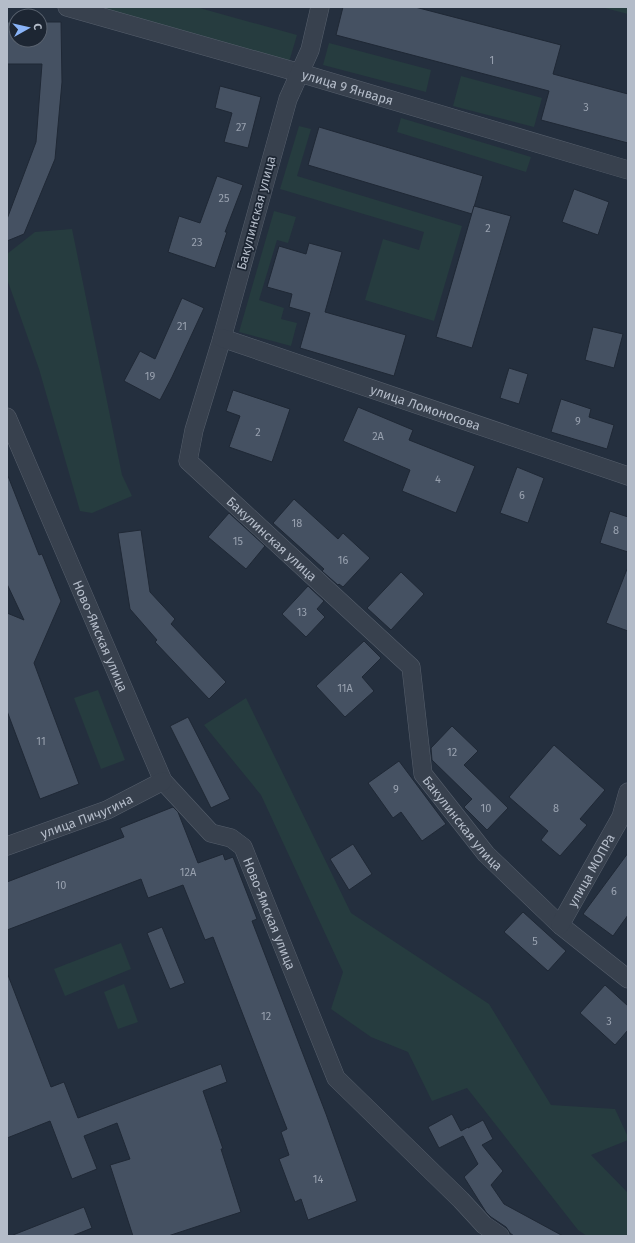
<svg xmlns="http://www.w3.org/2000/svg" width="635" height="1243" viewBox="0 0 635 1243" font-family="'Fira Sans',sans-serif">
  <style>
    .green { fill: #263c3f }
    .building { fill: #455162; stroke: #1f2835 }
    .lines { fill: none; stroke-linecap: round; stroke-linejoin: round }
    .minor-casing { stroke: #565f6c; stroke-width: 19 }
    .minor { stroke: #38414e; stroke-width: 18 }
    .labels { text-anchor: middle; dominant-baseline: central; stroke-width: 3.5; stroke-linejoin: round; paint-order: stroke }
    .number-label { font-size: 11px; fill: #98a1af }
    .street-label { font-size: 13px; fill: #b4bcc9; stroke: #1d2633 }
  </style>
  <rect width="100%" height="100%" fill="#242f3e"/>
  <g class="green">
    <polygon points="89,7 196,7 297,35 289,62"/>
    <polygon points="601,7 628,7 628,14"/>
    <polygon points="329,43 431,70 426,92 323,65"/>
    <polygon points="461,76 542,98 534,127 453,106"/>
    <polygon points="401,118 531,157 526,172 397,132"/>
    <polygon points="299,126 311,129 297,176 462,226 434,321 365,300 383,239 419,250 424,232 280,189"/>
    <polygon points="274,211 296,217 288,243 277,240 259,300 284,308 281,319 297,323 291,346 239,332"/>
    <polygon points="72,229 122,475 132,496 92,513 80,511 39,369 7,279 7,254 35,232"/>
    <polygon points="98,690 125,760 101,769 74,698"/>
    <polygon points="246,698 351,913 489,1004 551,1105 615,1109 628,1137 628,1140 591,1155 628,1193 628,1236 587,1236 578,1230 467,1088 432,1101 408,1052 371,1037 331,1009 343,972 261,795 204,725"/>
    <polygon points="121,943 131,969 65,996 54,969"/>
    <polygon points="124,984 138,1022 118,1029 104,992"/>
  </g>
  <g class="building">
    <polygon points="343,7 415,7 561,45 553,74 628,94 628,143 541,120 549,91 336,35"/>
    <polygon points="7,22 16,22 16,40 40,40 40,22 61,22 62,82 55,159 24,234 7,241 7,219 36,142 42,64 7,64"/>
    <polygon points="220,86 261,97 248,148 224,142 232,113 215,108"/>
    <polygon points="319,127 483,176 472,214 308,165"/>
    <polygon points="217,176 243,185 225,232 227,232 215,268 168,252 179,216 200,223"/>
    <polygon points="574,189 609,202 598,235 562,222"/>
    <polygon points="474,206 511,216 472,348 436,337"/>
    <polygon points="309,243 342,252 325,312 406,335 394,376 300,348 310,313 289,307 292,294 267,287 279,246 306,254"/>
    <polygon points="182,298 204,308 172,377 160,400 124,381 140,351 155,359"/>
    <polygon points="593,327 623,334 614,368 585,360"/>
    <polygon points="509,368 528,374 519,404 500,398"/>
    <polygon points="233,390 290,409 272,462 229,447 240,416 226,411"/>
    <polygon points="561,399 591,409 589,417 614,425 607,449 551,432"/>
    <polygon points="358,407 413,430 409,440 475,466 456,513 402,491 410,470 343,441"/>
    <polygon points="517,467 544,478 528,523 500,513"/>
    <polygon points="7,476 8,476 39,555 42,554 61,601 34,663 79,784 40,799 7,711 7,613 24,620 7,584"/>
    <polygon points="294,499 338,539 343,533 370,558 343,587 339,584 338,585 322,571 324,569 273,523"/>
    <polygon points="610,511 628,517 628,552 600,543"/>
    <polygon points="229,513 265,546 246,569 208,537"/>
    <polygon points="141,530 150,592 175,619 171,624 226,682 209,699 155,642 157,640 130,609 118,533"/>
    <polygon points="627,569 628,569 628,631 606,623"/>
    <polygon points="401,572 424,594 391,630 367,608"/>
    <polygon points="308,586 324,601 317,609 325,617 306,637 282,614"/>
    <polygon points="364,641 381,658 362,677 374,691 345,717 316,686"/>
    <polygon points="188,717 230,799 211,808 170,726"/>
    <polygon points="452,726 478,751 464,765 508,808 487,830 464,807 472,799 432,760 431,748"/>
    <polygon points="554,745 605,790 580,819 587,825 560,856 541,840 548,831 509,797"/>
    <polygon points="399,761 446,824 422,841 401,812 393,818 368,783"/>
    <polygon points="173,807 178,812 198,863 223,854 225,860 233,857 257,919 252,921 326,1114 357,1201 308,1220 301,1199 295,1202 279,1159 289,1155 281,1132 287,1129 213,937 205,940 183,885 148,898 141,879 7,930 7,882 124,837 120,828"/>
    <polygon points="353,844 372,874 349,890 330,859"/>
    <polygon points="628,853 628,915 613,936 583,914"/>
    <polygon points="523,912 566,951 548,971 504,932"/>
    <polygon points="162,927 185,983 170,989 147,933"/>
    <polygon points="8,975 51,1087 64,1082 78,1118 221,1064 227,1082 203,1091 223,1149 221,1149 241,1212 168,1236 133,1236 110,1165 130,1159 117,1123 84,1136 97,1169 72,1179 50,1121 7,1138 7,976"/>
    <polygon points="605,985 628,1006 628,1030 615,1045 580,1013"/>
    <polygon points="452,1114 461,1131 468,1127 468,1128 483,1120 493,1139 482,1145 503,1171 491,1185 504,1204 563,1236 514,1236 510,1233 506,1227 491,1217 486,1212 464,1177 478,1164 463,1136 439,1148 428,1127"/>
    <polygon points="84,1207 92,1228 72,1236 13,1236 13,1235"/>
  </g>
  <g class="lines">
    <defs>
      <g id="minor">
        <path id="s1" d="M67,7l233,66 328,97"/>
        <path id="s2" d="M320,7l-10,43 -22,49 -66,239 -28,92 -6,31 223,206 12,107 63,80 74,71 68,54"/>
        <path id="s3" d="M222,338l406,138"/>
        <path id="s4" d="M7,417l156,364 48,52 20,5 12,9 93,231 125,122 23,25 16,11"/>
        <path id="s5" d="M7,846l100,-36 56,-29"/>
        <path id="s6" d="M560,925l61,-108 7,-25"/>
      </g>
    </defs>
    <use href="#minor" class="minor-casing"/>
    <use href="#minor" class="minor"/>
  </g>
  <g class="labels">
    <g class="number-label">
      <text x="492" y="60">1</text>
      <text x="586" y="107">3</text>
      <text x="241" y="127">27</text>
      <text x="224" y="198">25</text>
      <text x="488" y="228">2</text>
      <text x="197" y="242">23</text>
      <text x="182" y="326">21</text>
      <text x="150" y="376">19</text>
      <text x="578" y="421">9</text>
      <text x="258" y="432">2</text>
      <text x="378" y="436">2А</text>
      <text x="438" y="479">4</text>
      <text x="522" y="495">6</text>
      <text x="297" y="523">18</text>
      <text x="616" y="530">8</text>
      <text x="238" y="541">15</text>
      <text x="343" y="560">16</text>
      <text x="302" y="612">13</text>
      <text x="345" y="688">11А</text>
      <text x="41" y="741">11</text>
      <text x="452" y="752">12</text>
      <text x="396" y="789">9</text>
      <text x="486" y="808">10</text>
      <text x="556" y="808">8</text>
      <text x="188" y="872">12А</text>
      <text x="61" y="885">10</text>
      <text x="614" y="891">6</text>
      <text x="535" y="941">5</text>
      <text x="266" y="1016">12</text>
      <text x="609" y="1021">3</text>
      <text x="318" y="1179">14</text>
    </g>
    <g class="street-label">
      <text stroke="none"><textPath href="#s1" startOffset="292">улица 9 Января</textPath></text>
      <text transform="translate(256 213) rotate(-75)">Бакулинская улица</text>
      <text stroke="none"><textPath href="#s3" startOffset="215">улица Ломоносова</textPath></text>
      <text stroke="none"><textPath href="#s2" startOffset="588">Бакулинская улица</textPath></text>
      <text stroke="none"><textPath href="#s4" startOffset="238">Ново-Ямская улица</textPath></text>
      <text stroke="none"><textPath href="#s5" startOffset="85">улица Пичугина</textPath></text>
      <text stroke="none"><textPath href="#s2" startOffset="948">Бакулинская улица</textPath></text>
      <text stroke="none"><textPath href="#s6" startOffset="63">улица МОПРа</textPath></text>
      <text stroke="none"><textPath href="#s4" startOffset="574">Ново-Ямская улица</textPath></text>
    </g>
  </g>
  <rect width="635" height="1243" fill="none" stroke="#b4bcc9" stroke-width="16"/>
  <g transform="translate(28 28) rotate(82)"><circle r="19" fill="#1d2633" stroke="#59626f"/>
  <path d="M0-3L7 15L0 10L-7 15Z" fill="#8ab4f8"/>
  <text y="-6" font-size="11" font-weight="bold" text-anchor="middle" fill="#b4bcc9">С</text>
  </g>
</svg>
